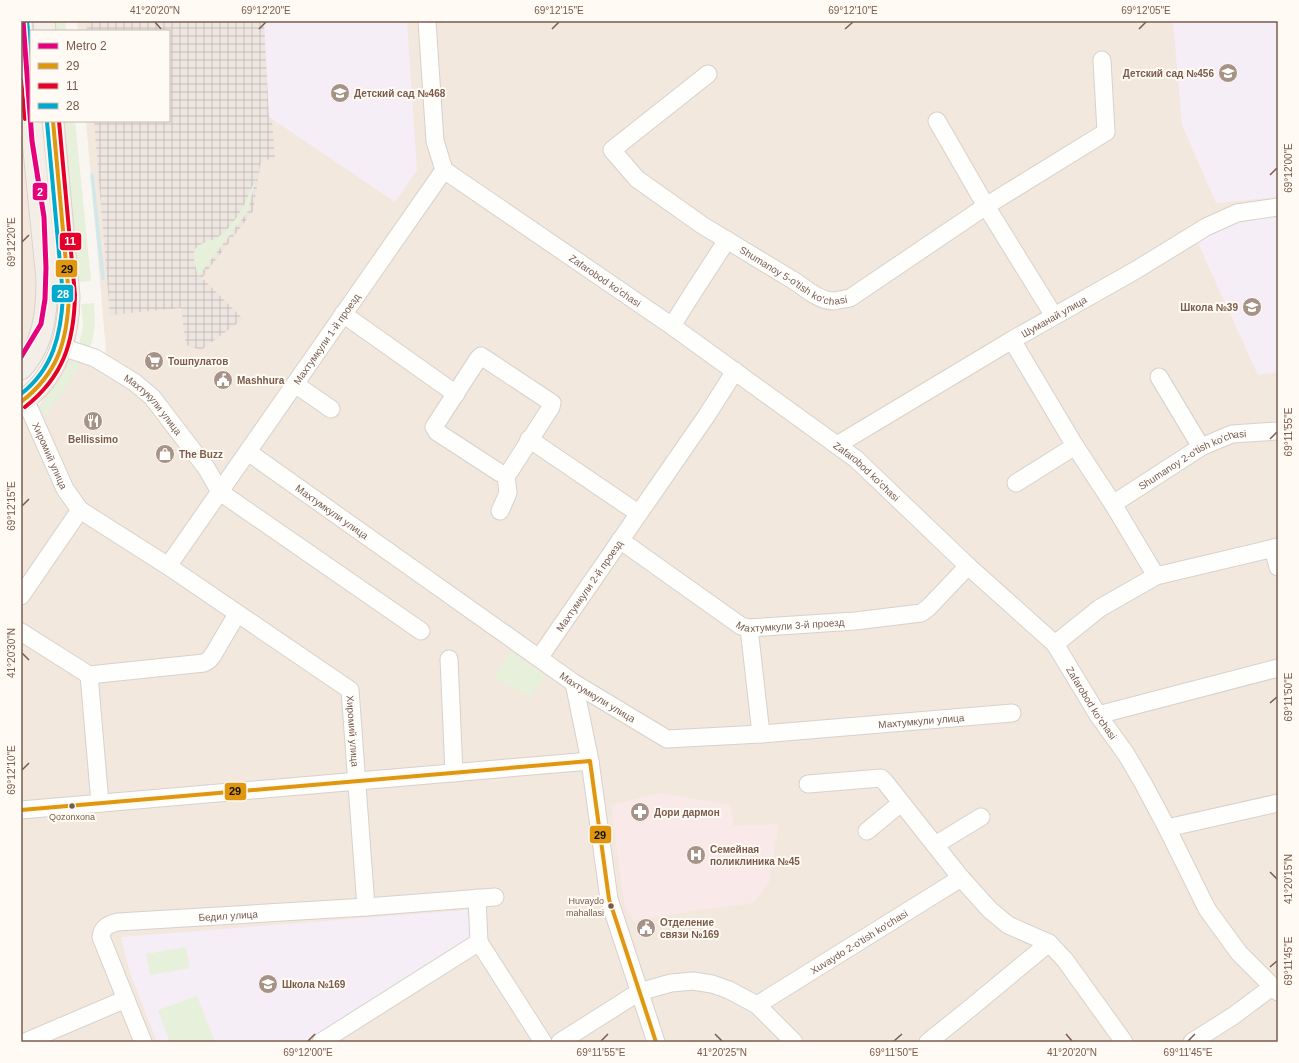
<svg xmlns="http://www.w3.org/2000/svg" width="1299" height="1063" viewBox="0 0 1299 1063" font-family="Helvetica,sans-serif">
  <style>
    .residential { fill: #f2e8de }
    .industrial { fill: url(#industrial-grid) }
    .education { fill: #f6eef6 }
    .medical { fill: #fae9e9 }
    .grass { fill: #e7f0db }
    .lines { fill: none; stroke-linecap: round; stroke-linejoin: round }
    .stream { stroke: #d0e8ea; stroke-width: 3.5 }
    .minor-casing { stroke: #d7d1cb; stroke-width: 19 }
    .major-casing { stroke: #dad1cc; stroke-width: 23 }
    .minor { stroke: #fefefd; stroke-width: 17 }
    .major { stroke: #f3eee8; stroke-width: 21 }
    .bus-1-casing { stroke: #fffaf3; stroke-width: 7 }
    .bus-2-casing { stroke: #fffaf3; stroke-width: 7 }
    .bus-3-casing { stroke: #fffaf3; stroke-width: 7 }
    .bus-1 { stroke: #de970f; stroke-width: 4 }
    .bus-2 { stroke: #e4002b; stroke-width: 4 }
    .bus-3 { stroke: #00a9ce; stroke-width: 4 }
    .metro-1-casing { stroke: #fffaf3; stroke-width: 8 }
    .metro-1 { stroke: #e5007d; stroke-width: 5 }
    .ticks { fill: none; stroke: #7a5c4d; stroke-width: 1.5 }
    .bus-dot { fill: #7a5c4d; stroke: #fffaf3; stroke-width: 1.5 }
    .labels { text-anchor: middle; dominant-baseline: central; stroke-width: 4; stroke-linejoin: round; paint-order: stroke }
    .bus-label { font-size: 9px; fill: #7a5c4d; stroke: #fffaf3 }
    .poi-label { font-size: 10px; font-weight: bold; fill: #7a5c4d; stroke: #fffaf3; text-anchor: start }
    .street-label { font-size: 10px; fill: #7a5c4d; stroke: #fffaf3 }
    .line-badge { stroke: #fffaf3; stroke-width: 1.5 }
    .badge-label { font-size: 11px; text-anchor: middle; font-weight: bold; fill: #fff }
    .pale-badge-label { font-size: 11px; text-anchor: middle; font-weight: bold; fill: #111 }
    .neatline { fill: none; stroke: #7a5c4d; stroke-width: 1.5 }
    .ticks-label { font-size: 10px; text-anchor: middle; fill: #7a5c4d }
  </style>
  <defs>
    <pattern id="industrial-grid" width="8" height="8" patternUnits="userSpaceOnUse"><rect width="8" height="8" fill="#ede5e0"/><path d="M0 4h8M4 0v8" fill="none" stroke="#c5bdb8"/></pattern>
  </defs>
  <rect width="100%" height="100%" fill="#f9f5f0"/>
  <g class="residential">
    <polygon points="77,21 1278,21 1278,1042 21,1042 21,416 38,407 71,357 100,361 106,350 86,121 169,121 169,31 78,31"/>
    <polygon points="21,135 38,307 28,340 21,351"/>
  </g>
  <polygon class="industrial" points="86,21 264,21 275,158 261,161 253,211 202,278 243,319 201,350 186,345 181,308 110,315 94,121 169,121 169,31 87,31"/>
  <g class="education">
    <polygon points="264,21 407,21 417,170 395,202 269,117"/>
    <polygon points="1173,21 1278,21 1278,197 1216,203 1182,125"/>
    <polygon points="1278,216 1278,372 1258,375 1197,241 1243,220"/>
    <polygon points="467,910 474,940 306,1042 157,1042 129,970 121,937"/>
  </g>
  <polygon class="medical" points="661,793 730,805 734,826 779,824 769,883 753,903 705,909 633,921 624,902 611,805"/>
  <g class="grass">
    <polygon points="53,21 65,21 66,31 54,31"/>
    <polygon points="63,121 75,121 91,281 79,282"/>
    <path d="M256,178l-8,33 -50,66c-1,-5 -5,-18 -4,-24 2,-11 17,-11 24,-16 20,-14 29,-38 38,-59z"/>
    <path d="M94,303c1,16 2,29 -4,44l-11,-3 4,-18 -2,-22z"/>
    <polygon points="72,359 81,364 63,391 44,417 39,408 56,386"/>
    <polygon points="511,652 545,676 530,697 493,677"/>
    <polygon points="186,947 190,968 150,975 146,954"/>
    <polygon points="197,996 215,1042 170,1042 158,1010"/>
  </g>
  <g class="lines">
    <polyline class="stream" points="92,175 103,278"/>
    <defs>
      <g id="minor">
        <path id="s1" d="M427,21l8,120 9,29 228,156 184,133 112,107 87,78 43,71 28,39 17,29 24,45 40,81 32,44 39,39"/>
        <path id="s2" d="M708,74l-96,76 25,29 65,46 94,57c10,7 24,19 38,19 5,-1 11,-2 16,-3l136,-92 120,-74 -4,-72"/>
        <polyline points="937,121 986,206 1054,316"/>
        <polyline points="343,314 456,394"/>
        <polyline points="672,326 692,294 727,240"/>
        <polyline points="1012,340 1075,446 1113,504 1156,576"/>
        <path id="s3" d="M62,347l33,11 39,24 18,15 55,72 13,23 201,139"/>
        <polygon points="481,356 552,403 551,407 510,471 506,475 500,473 437,432 434,427 478,359"/>
        <polyline points="1159,377 1201,447"/>
        <polyline points="295,384 331,409"/>
        <path id="s4" d="M25,399l40,90 15,21 88,56 182,124 16,217"/>
        <polyline points="529,439 638,513"/>
        <path id="s5" d="M837,445l175,-105 124,-70 70,-43 31,-14 41,-6"/>
        <path id="s6" d="M248,452l326,231 93,56 94,-5 251,-21"/>
        <polyline points="1016,483 1075,446"/>
        <path id="s7" d="M1113,504l88,-57 31,-13 46,-3"/>
        <polyline points="500,511 508,493 506,475"/>
        <path id="s8" d="M620,540l121,86 8,2 106,-7 66,-8 7,-5 40,-42"/>
        <polyline points="1273,548 1278,567"/>
        <path id="s9" d="M168,566l276,-396"/>
        <polyline points="21,596 80,510"/>
        <polyline points="749,628 761,734"/>
        <polyline points="21,632 89,675 204,663 209,660 213,655 237,614"/>
        <polyline points="1055,644 1100,608 1156,576 1278,547"/>
        <path id="s10" d="M539,658l168,-243 28,-44"/>
        <polyline points="449,659 454,773"/>
        <polyline points="89,675 100,803"/>
        <polyline points="574,683 590,761 609,899 656,1042"/>
        <polyline points="1098,715 1278,668"/>
        <polyline points="808,784 881,778 885,782 961,878"/>
        <polyline points="21,810 590,761"/>
        <polyline points="1167,828 1278,803"/>
        <polyline points="867,831 901,803"/>
        <polyline points="935,845 981,817"/>
        <polyline points="479,942 543,1042"/>
        <path id="s11" d="M757,1005l204,-127 29,32 18,15 41,18 16,17 59,82"/>
        <polyline points="25,1042 126,999"/>
        <path id="s12" d="M143,1042l-42,-105c1,-10 8,-13 17,-15l248,-15 129,-10"/>
        <polyline points="321,1042 479,942 477,898"/>
        <polyline points="560,1042 639,992 671,983 693,981 712,984 729,990 757,1005 794,1042"/>
        <polyline points="928,1042 968,1010 1049,943"/>
        <polyline points="1192,1042 1233,1016 1272,987"/>
      </g>
      <g id="major">
        <polyline points="21,21 31,118"/>
        <polyline points="44,21 45,31"/>
        <path d="M21,369c23,-24 26,-58 26,-89l-16,-159"/>
        <path d="M21,402c36,-24 48,-66 48,-106l-16,-175"/>
      </g>
    </defs>
    <use href="#minor" class="minor-casing"/>
    <use href="#major" class="major-casing"/>
    <use href="#minor" class="minor"/>
    <use href="#major" class="major"/>
    <defs>
      <g id="bus-1">
        <polyline points="21,21 31,118"/>
        <path d="M21,402c37,-29 46,-60 48,-106l-16,-175"/>
        <polyline points="21,810 590,761 609,899 656,1042"/>
      </g>
      <g id="bus-2">
        <polyline points="21,80 25,119"/>
        <path d="M25,407c38,-30 49,-64 50,-112l-16,-174"/>
      </g>
      <g id="bus-3">
        <polyline points="27,21 31,59"/>
        <path d="M21,394c32,-25 40,-59 42,-98l-16,-174"/>
      </g>
    </defs>
    <use href="#bus-1" class="bus-1-casing"/>
    <use href="#bus-2" class="bus-2-casing"/>
    <use href="#bus-3" class="bus-3-casing"/>
    <use href="#bus-1" class="bus-1"/>
    <use href="#bus-2" class="bus-2"/>
    <use href="#bus-3" class="bus-3"/>
    <defs>
      <polyline id="metro-1" points="21,357 41,324 45,299 46,268 44,217 32,141 23,21"/>
    </defs>
    <use href="#metro-1" class="metro-1-casing"/>
    <use href="#metro-1" class="metro-1"/>
  </g>
  <path class="ticks" d="M155,22l6,7M259,29l7,-7M552,29l7,-7M845,29l8,-7M1139,29l7,-7M1270,175l7,-7M22,242l7,-7M1270,439l7,-7M22,506l7,-7M22,653l7,7M1270,703l7,-6M22,770l7,-7M1270,872l7,7M1270,967l7,-6M715,1034l7,7M1066,1034l6,7M308,1041l7,-7M601,1041l7,-7M894,1041l8,-7M1188,1041l7,-7"/>
  <defs>
    <symbol id="school-disc" viewBox="-11 -11 22 22"><circle r="9.5" fill="#a69286" stroke="#fffaf3"/><path d="M0-5L7-2L0 1L-7-2ZM-4 1L0 2.5L4 1V4Q0 6-4 4Z" fill="#fff"/></symbol>
    <symbol id="supermarket-disc" viewBox="-11 -11 22 22"><circle r="9.5" fill="#a69286" stroke="#fffaf3"/><path d="M-6-5.5h2.5l.6 2H6L4.5 2H-2.5L-4.4-4H-6ZM-1.5 3.2a1.3 1.3 0 1 0 .1 0ZM3 3.2a1.3 1.3 0 1 0 .1 0Z" fill="#fff"/></symbol>
    <symbol id="civic-disc" viewBox="-11 -11 22 22"><circle r="9.5" fill="#a69286" stroke="#fffaf3"/><path d="M-.6-6.5H3V-4.5H.6V-3L4-1V1h2V6H-6V1h2V-1L-.6-3ZM-1.2 2.5V6h2.4V2.5Z" fill="#fff"/></symbol>
    <symbol id="restaurant-disc" viewBox="-11 -11 22 22"><circle r="9.5" fill="#a69286" stroke="#fffaf3"/><path d="M-5-6h1v4h1v-4h1v4h1v-4h1v5L-1.5 .5V6h-2V.5L-5-1ZM5-6V6H3V1.5H1.5Q1.5-4 5-6Z" fill="#fff"/></symbol>
    <symbol id="shop-disc" viewBox="-11 -11 22 22"><circle r="9.5" fill="#a69286" stroke="#fffaf3"/><path d="M-5-2.5h2.3a2.7 3.5 0 0 1 5.4 0H5L5.5 6h-11ZM-1.5-2.5h3a1.5 2.3 0 0 0-3 0Z" fill="#fff"/></symbol>
    <symbol id="pharmacy-disc" viewBox="-11 -11 22 22"><circle r="9.5" fill="#a69286" stroke="#fffaf3"/><path d="M-2-6h4v4h4v4h-4v4h-4v-4h-4v-4h4Z" fill="#fff"/></symbol>
    <symbol id="hospital-disc" viewBox="-11 -11 22 22"><circle r="9.5" fill="#a69286" stroke="#fffaf3"/><path d="M-5-5h3v3.5h4V-5h3V5h-3V1.5h-4V5h-3Z" fill="#fff"/></symbol>
  </defs>
  <g fill-rule="evenodd">
    <use href="#school-disc" x="1217" y="62" width="22" height="22"/>
    <use href="#school-disc" x="329" y="82" width="22" height="22"/>
    <use href="#school-disc" x="1241" y="296" width="22" height="22"/>
    <use href="#supermarket-disc" x="143" y="350" width="22" height="22"/>
    <use href="#civic-disc" x="212" y="369" width="22" height="22"/>
    <use href="#restaurant-disc" x="82" y="410" width="22" height="22"/>
    <use href="#shop-disc" x="154" y="443" width="22" height="22"/>
    <use href="#pharmacy-disc" x="629" y="801" width="22" height="22"/>
    <use href="#hospital-disc" x="685" y="844" width="22" height="22"/>
    <use href="#civic-disc" x="635" y="917" width="22" height="22"/>
    <use href="#school-disc" x="257" y="973" width="22" height="22"/>
  </g>
  <g class="bus-dot">
    <circle cx="72" cy="806" r="3.5"/>
    <circle cx="611" cy="906" r="3.5"/>
  </g>
  <g class="labels">
    <g class="bus-label">
      <text x="72" y="817">Qozonxona</text>
      <text x="604" y="901" text-anchor="end">Huvaydo<tspan x="604" dy="12">mahallasi</tspan></text>
    </g>
    <g class="poi-label">
      <text x="1214" y="73" text-anchor="end">Детский сад №456</text>
      <text x="354" y="93">Детский сад №468</text>
      <text x="1238" y="307" text-anchor="end">Школа №39</text>
      <text x="168" y="361">Тошпулатов</text>
      <text x="237" y="380">Mashhura</text>
      <text x="93" y="439" text-anchor="middle">Bellissimo</text>
      <text x="179" y="454">The Buzz</text>
      <text x="654" y="812">Дори дармон</text>
      <text x="710" y="849">Семейная<tspan x="710" dy="12">поликлиника №45</tspan></text>
      <text x="660" y="922">Отделение<tspan x="660" dy="12">связи №169</tspan></text>
      <text x="282" y="984">Школа №169</text>
    </g>
    <g class="street-label">
      <text stroke="none"><textPath href="#s2" startOffset="346">Shumanoy 5-o'tish ko'chasi</textPath></text>
      <text stroke="none"><textPath href="#s1" startOffset="346">Zafarobod ko'chasi</textPath></text>
      <text stroke="none"><textPath href="#s5" startOffset="252">Шуманай улица</textPath></text>
      <text stroke="none"><textPath href="#s9" startOffset="277">Махтумкули 1-й проезд</textPath></text>
      <text stroke="none"><textPath href="#s3" startOffset="110">Махтукули улица</textPath></text>
      <text stroke="none"><textPath href="#s4" startOffset="62">Хиромий улица</textPath></text>
      <text stroke="none"><textPath href="#s7" startOffset="92">Shumanoy 2-o'tish ko'chasi</textPath></text>
      <text stroke="none"><textPath href="#s1" startOffset="670">Zafarobod ko'chasi</textPath></text>
      <text stroke="none"><textPath href="#s6" startOffset="103">Махтумкули улица</textPath></text>
      <text stroke="none"><textPath href="#s10" startOffset="88">Махтумкули 2-й проезд</textPath></text>
      <text stroke="none"><textPath href="#s8" startOffset="198">Махтумкули 3-й проезд</textPath></text>
      <text stroke="none"><textPath href="#s6" startOffset="427">Махтумкули улица</textPath></text>
      <text stroke="none"><textPath href="#s1" startOffset="995">Zafarobod ko'chasi</textPath></text>
      <text stroke="none"><textPath href="#s6" startOffset="763">Махтумкули улица</textPath></text>
      <text stroke="none"><textPath href="#s4" startOffset="490">Хиромий улица</textPath></text>
      <text stroke="none"><textPath href="#s12" startOffset="248">Бедил улица</textPath></text>
      <text stroke="none"><textPath href="#s11" startOffset="120">Xuvaydo 2-o'tish ko'chasi</textPath></text>
    </g>
  </g>
  <g class="line-badge">
    <rect x="32" y="182" width="16" height="19" rx="4" fill="#e5007d"/>
    <rect x="59" y="232" width="23" height="19" rx="4" fill="#e4002b"/>
    <rect x="55" y="259" width="23" height="19" rx="4" fill="#de970f"/>
    <rect x="51" y="284" width="23" height="19" rx="4" fill="#00a9ce"/>
    <rect x="224" y="782" width="23" height="19" rx="4" fill="#de970f"/>
    <rect x="589" y="825" width="23" height="19" rx="4" fill="#de970f"/>
  </g>
  <g class="badge-label">
    <text x="40" y="196">2</text>
    <text x="70" y="245">11</text>
    <text x="63" y="298">28</text>
  </g>
  <g class="pale-badge-label">
    <text x="67" y="273">29</text>
    <text x="235" y="795">29</text>
    <text x="600" y="839">29</text>
  </g>
  <rect width="1299" height="1063" fill="none" stroke="#fffaf3" stroke-width="44"/>
  <rect x="30" y="30" width="140" height="92" fill="#fffaf3" stroke="#cabbb1"/>
  <rect x="38" y="43" width="20" height="6" fill="#e5007d" stroke="#cabbb1"/>
  <text x="66" y="50" font-size="12" fill="#7a5c4d">Metro 2</text>
  <rect x="38" y="63" width="20" height="6" fill="#de970f" stroke="#cabbb1"/>
  <text x="66" y="70" font-size="12" fill="#7a5c4d">29</text>
  <rect x="38" y="83" width="20" height="6" fill="#e4002b" stroke="#cabbb1"/>
  <text x="66" y="90" font-size="12" fill="#7a5c4d">11</text>
  <rect x="38" y="103" width="20" height="6" fill="#00a9ce" stroke="#cabbb1"/>
  <text x="66" y="110" font-size="12" fill="#7a5c4d">28</text>
  <rect x="22" y="22" width="1255" height="1019" class="neatline"/>
  <g class="ticks-label">
    <text x="155" y="14">41°20'20"N</text>
    <text x="266" y="14">69°12'20"E</text>
    <text x="559" y="14">69°12'15"E</text>
    <text x="853" y="14">69°12'10"E</text>
    <text x="1146" y="14">69°12'05"E</text>
    <text transform="translate(1288 168) rotate(-90)" y="4">69°12'00"E</text>
    <text transform="translate(11 242) rotate(-90)" y="4">69°12'20"E</text>
    <text transform="translate(1288 432) rotate(-90)" y="4">69°11'55"E</text>
    <text transform="translate(11 506) rotate(-90)" y="4">69°12'15"E</text>
    <text transform="translate(11 653) rotate(-90)" y="4">41°20'30"N</text>
    <text transform="translate(1288 697) rotate(-90)" y="4">69°11'50"E</text>
    <text transform="translate(11 770) rotate(-90)" y="4">69°12'10"E</text>
    <text transform="translate(1288 879) rotate(-90)" y="4">41°20'15"N</text>
    <text transform="translate(1288 961) rotate(-90)" y="4">69°11'45"E</text>
    <text x="308" y="1056">69°12'00"E</text>
    <text x="601" y="1056">69°11'55"E</text>
    <text x="722" y="1056">41°20'25"N</text>
    <text x="894" y="1056">69°11'50"E</text>
    <text x="1072" y="1056">41°20'20"N</text>
    <text x="1188" y="1056">69°11'45"E</text>
  </g>
</svg>
